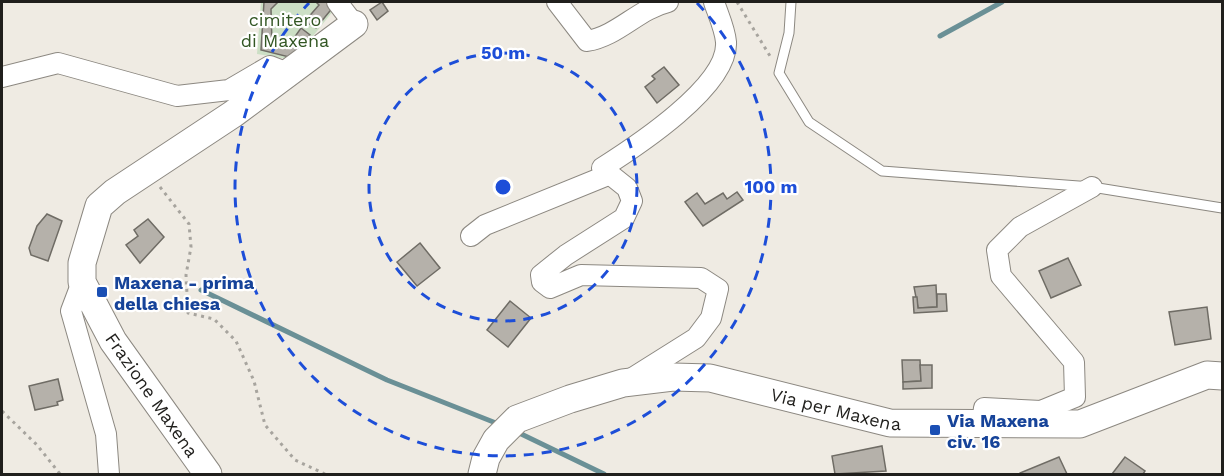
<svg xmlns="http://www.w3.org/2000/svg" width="1224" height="476" viewBox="0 0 1224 476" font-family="'Work Sans',sans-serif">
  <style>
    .green { fill: #ccdfc5 }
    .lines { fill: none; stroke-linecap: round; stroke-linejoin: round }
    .stream { stroke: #6a9096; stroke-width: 5 }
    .building { fill: #b5b1aa; stroke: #6f6c65; stroke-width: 1.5 }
    .lane-casing { stroke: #8c8881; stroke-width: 11 }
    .street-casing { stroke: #8c8881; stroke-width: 22 }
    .secondary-casing { stroke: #8c8881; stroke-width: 29 }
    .path { stroke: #a7a49e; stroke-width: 3; stroke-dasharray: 3 4.5; stroke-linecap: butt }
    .lane { stroke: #fff; stroke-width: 9 }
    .street { stroke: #fff; stroke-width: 20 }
    .secondary { stroke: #fff; stroke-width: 27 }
    .ring { fill: none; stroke: #1d4ed8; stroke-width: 3; stroke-dasharray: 10 8 }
    .transit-dot { fill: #1a4fb4; stroke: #fff; stroke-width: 2 }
    .labels { text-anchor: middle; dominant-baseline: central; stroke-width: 4.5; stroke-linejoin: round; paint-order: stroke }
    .park-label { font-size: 18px; fill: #325623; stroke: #fff }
    .transit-label { font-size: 18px; font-weight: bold; fill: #164399; stroke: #fff; text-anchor: start }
    .street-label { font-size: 18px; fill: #201f1c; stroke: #fff }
    .centre { fill: #1d4ed8; stroke: #fff; stroke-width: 3 }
    .ring-label { font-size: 18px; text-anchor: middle; font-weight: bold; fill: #1d4ed8; stroke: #fff; stroke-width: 4.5; stroke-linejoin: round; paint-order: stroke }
  </style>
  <rect width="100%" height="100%" fill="#efebe3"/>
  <polygon class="green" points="261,2 334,2 337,6 294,60 257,54"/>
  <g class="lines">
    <g class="stream">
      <polyline points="940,36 1002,2"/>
      <polyline points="201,290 387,380 501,425"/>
      <polyline points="515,431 604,474"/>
    </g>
  </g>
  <g class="building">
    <polygon points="264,2 278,2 271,9 272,44 287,48 301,28 310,35 293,58 261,50"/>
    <polygon points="316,2 331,2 334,6 316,28 305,21 319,5"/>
    <polygon points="382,2 388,11 377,20 370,10"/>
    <polygon points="664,67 679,85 657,103 645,87 655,79 652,76"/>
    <polygon points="737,192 743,200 703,226 685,202 697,193 705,204 723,193 727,199"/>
    <polygon points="47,214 62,221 48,261 31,255 29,248 37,226"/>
    <polygon points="148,219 164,237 140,263 126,245 138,236 134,230"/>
    <polygon points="420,243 440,268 417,286 397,262"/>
    <polygon points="1068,258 1081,285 1051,298 1039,271"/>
    <polygon points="936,285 937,307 918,308 914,287"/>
    <polygon points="937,294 946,294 947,311 914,313 913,297 917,297 918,308 937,307"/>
    <polygon points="510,301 531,318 508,347 487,330"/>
    <polygon points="1207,307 1211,339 1175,345 1169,312"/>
    <polygon points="902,360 920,360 921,381 903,382"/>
    <polygon points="920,365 932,365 932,388 903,389 903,382 921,381"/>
    <polygon points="58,379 63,400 57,402 58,405 35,410 29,386"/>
    <polygon points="882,446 886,471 835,474 832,456"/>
    <polygon points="1059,457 1067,474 1020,474 1020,473"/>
    <polygon points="1125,457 1145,471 1143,474 1112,474"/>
  </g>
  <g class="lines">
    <defs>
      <polyline id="lane" points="791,2 789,33 779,73 809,122 882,171 1092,187 1222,208"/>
      <g id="street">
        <polyline points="337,2 354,24"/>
        <path d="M557,2l30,39c31,-5 51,-32 81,-39"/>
        <polyline points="2,77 58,63 177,96 229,90 270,66 288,73"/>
        <polyline points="471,236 485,225 608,175"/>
        <polyline points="82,282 71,311 106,434 109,474"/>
        <path d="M626,382l70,-44 15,-20 7,-29 -17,-11 -120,-3 -31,13 -8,-6 -1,-7 25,-20 58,-37 8,-17 -5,-13 -25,-20c33,-21 127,-82 124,-126 -1,-13 -8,-28 -12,-40"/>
        <polyline points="982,423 984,408 1041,411 1075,397 1074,362 1001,276 997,250 1020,227 1092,187"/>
      </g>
      <g id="secondary">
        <polyline points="208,474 113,341 82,282 82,263 99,206 115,192 233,114 354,24"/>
        <path id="s1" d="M482,474l4,-16 10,-18 21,-21 53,-20 53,-16 50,-6 37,1 180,45 190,1 127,-49 15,1"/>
      </g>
    </defs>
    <use href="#lane" class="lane-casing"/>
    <use href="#street" class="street-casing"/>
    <use href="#secondary" class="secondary-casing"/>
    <g class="path">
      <polyline points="737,2 770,56"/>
      <polyline points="160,187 189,224 191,247 186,275 188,313 214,319 236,341 254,381 265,425 295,460 325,474"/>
      <polyline points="2,411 37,445 60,474"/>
    </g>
    <use href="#lane" class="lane"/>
    <use href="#street" class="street"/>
    <use href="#secondary" class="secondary"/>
  </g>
  <g class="ring">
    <circle cx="503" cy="187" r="134"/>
    <path d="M697 3A268 268 0 1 1 309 3"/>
  </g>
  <g class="transit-dot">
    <rect x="96" y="286" width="12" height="12" rx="3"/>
    <rect x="929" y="424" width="12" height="12" rx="3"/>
  </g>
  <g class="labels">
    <g class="park-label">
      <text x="285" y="19">cimitero<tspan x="285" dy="21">di Maxena</tspan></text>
    </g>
    <g class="transit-label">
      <text x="114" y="282">Maxena - prima<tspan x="114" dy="21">della chiesa</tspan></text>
      <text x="947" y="420">Via Maxena<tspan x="947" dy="21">civ. 16</tspan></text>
    </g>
    <g class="street-label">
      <text transform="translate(152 395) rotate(55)">Frazione Maxena</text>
      <text stroke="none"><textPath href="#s1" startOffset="396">Via per Maxena</textPath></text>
    </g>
  </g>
  <circle cx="503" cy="187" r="9" class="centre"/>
  <g class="ring-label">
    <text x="503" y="59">50 m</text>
    <text x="771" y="193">100 m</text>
  </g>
  <rect width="1224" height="476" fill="none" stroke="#201f1c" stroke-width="6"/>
</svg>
